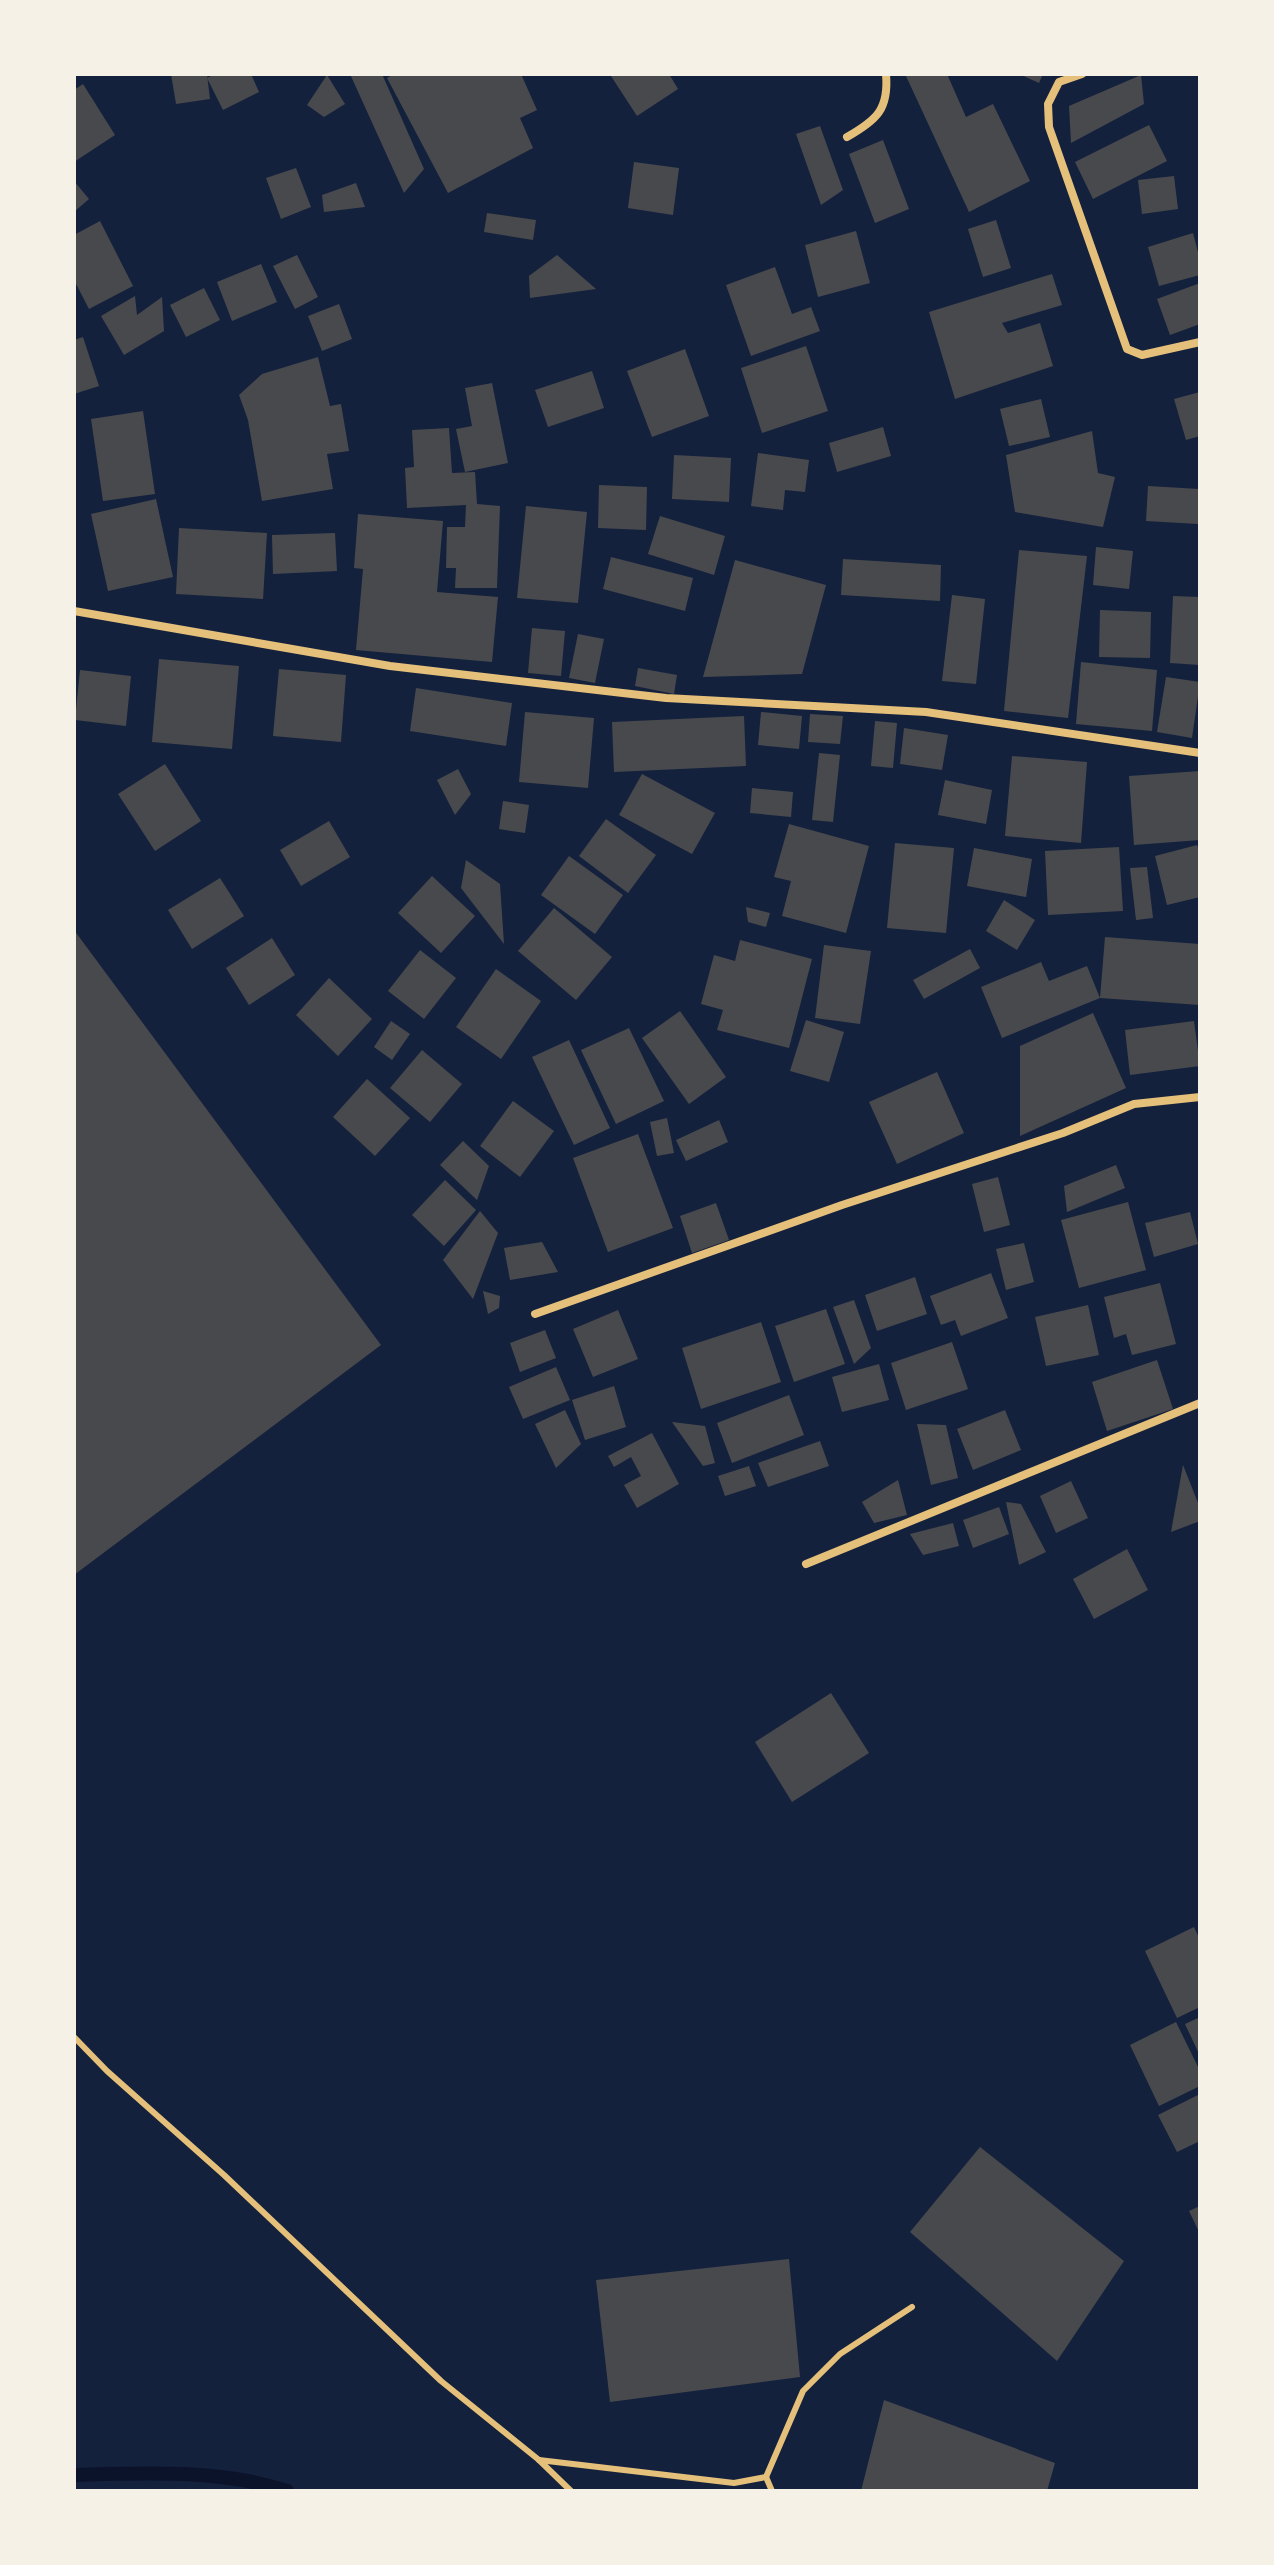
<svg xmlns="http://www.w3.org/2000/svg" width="1274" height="2565" viewBox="0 0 1274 2565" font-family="Lato,sans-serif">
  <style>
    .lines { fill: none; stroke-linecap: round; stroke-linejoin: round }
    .stream { stroke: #0b132b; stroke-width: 14 }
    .building { fill: #48494c }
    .service { stroke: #e5c07b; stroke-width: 6 }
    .minor { stroke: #e5c07b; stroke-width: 8 }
  </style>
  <rect width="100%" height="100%" fill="#14213d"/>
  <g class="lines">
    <path class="stream" d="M74,2475c70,-2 146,-6 213,16"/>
  </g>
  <g class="building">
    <polygon points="171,74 207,74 210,99 176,104"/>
    <polygon points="215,74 251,74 259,92 223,110 207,78"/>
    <polygon points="350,74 382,74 424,169 404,193"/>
    <polygon points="394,74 521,74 537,110 520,118 533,148 448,193 387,78"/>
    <polygon points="614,74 669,74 678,89 637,116 611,76"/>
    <polygon points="910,74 947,74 966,117 993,104 1030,181 969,212 906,76"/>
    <polygon points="1019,74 1043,74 1039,83"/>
    <polygon points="327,75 345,104 324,117 307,105"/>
    <polygon points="1141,75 1144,104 1071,143 1069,106"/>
    <polygon points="83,84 115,135 74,162 74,90"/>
    <polygon points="1149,125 1167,161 1093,199 1075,162"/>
    <polygon points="820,126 843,190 821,205 796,134"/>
    <polygon points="883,140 909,209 875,223 849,154"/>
    <polygon points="634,162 679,168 673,215 628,208"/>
    <polygon points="296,168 311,207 281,219 266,178"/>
    <polygon points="1174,176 1178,209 1142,214 1138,180"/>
    <polygon points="74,181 89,199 74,212"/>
    <polygon points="356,183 365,207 324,212 322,195"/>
    <polygon points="487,213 536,220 533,240 484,232"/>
    <polygon points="996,220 1011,268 983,277 968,229"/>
    <polygon points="100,221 133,286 89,309 74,280 74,235"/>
    <polygon points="856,231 870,283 818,297 805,245"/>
    <polygon points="1193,233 1200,260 1200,275 1159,286 1148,247"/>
    <polygon points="297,255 318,297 295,309 273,266"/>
    <polygon points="557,255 596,289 530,298 529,276"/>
    <polygon points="261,264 277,302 232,321 217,282"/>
    <polygon points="775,267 792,314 811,307 820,331 751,356 726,285"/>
    <polygon points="1052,274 1062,305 1002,323 1008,333 1040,323 1053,366 955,399 929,312"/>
    <polygon points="1200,283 1200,324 1170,335 1157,299"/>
    <polygon points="204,288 220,320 186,337 170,305"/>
    <polygon points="135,296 137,315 162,297 164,331 124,355 101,316"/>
    <polygon points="339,304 352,339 322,351 308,316"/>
    <polygon points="83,337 99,386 74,394 74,340"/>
    <polygon points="806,346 828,411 762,433 741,368"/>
    <polygon points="685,349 709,416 652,437 627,371"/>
    <polygon points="318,357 330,406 341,404 349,451 327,454 333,489 262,501 248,420 239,395 262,374"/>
    <polygon points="592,371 604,408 548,427 535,390"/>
    <polygon points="492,383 508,463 465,472 456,429 472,426 465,388"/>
    <polygon points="1200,392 1200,436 1186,440 1174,399"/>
    <polygon points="1041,399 1050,437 1009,446 1000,409"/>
    <polygon points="143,411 155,494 103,501 91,419"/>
    <polygon points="883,427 891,456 837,472 829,443"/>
    <polygon points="449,428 452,473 475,472 477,504 500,506 497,588 455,588 456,568 446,568 447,527 465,527 466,505 407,508 405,468 414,467 412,430"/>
    <polygon points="1092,431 1098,473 1115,477 1103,527 1015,512 1006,455"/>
    <polygon points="758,453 809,460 805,492 785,490 783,510 751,506"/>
    <polygon points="674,455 731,458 729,502 672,499"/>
    <polygon points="599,485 647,487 646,530 598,528"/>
    <polygon points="1148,486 1199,489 1198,524 1146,521"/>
    <polygon points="156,499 173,577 108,591 91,514"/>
    <polygon points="526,506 587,512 578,603 517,598"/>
    <polygon points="358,514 443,521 437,592 498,597 492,662 356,650 363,569 354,568"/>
    <polygon points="660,516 725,536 714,575 648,554"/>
    <polygon points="179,528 267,533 263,599 176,594"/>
    <polygon points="335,533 337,571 273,574 272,535"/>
    <polygon points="1096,547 1133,551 1129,589 1093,585"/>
    <polygon points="1019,550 1087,556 1068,718 1004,711"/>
    <polygon points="611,557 693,578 685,611 603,589"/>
    <polygon points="843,559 941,565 940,601 841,595"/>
    <polygon points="735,560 826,585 802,674 703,677"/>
    <polygon points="952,595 985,599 976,684 942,681"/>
    <polygon points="1173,596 1200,597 1200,665 1170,663"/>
    <polygon points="1100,610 1151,612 1150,658 1099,657"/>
    <polygon points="532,628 565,631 561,676 528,673"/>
    <polygon points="578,634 604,639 595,683 569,678"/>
    <polygon points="159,659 239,666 232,749 152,742"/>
    <polygon points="1081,662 1157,670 1152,731 1076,724"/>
    <polygon points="638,668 677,675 674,694 635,686"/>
    <polygon points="279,669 346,675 341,742 273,736"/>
    <polygon points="80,670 131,676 126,726 75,720"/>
    <polygon points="1166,677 1200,682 1192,738 1157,732"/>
    <polygon points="416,688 512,703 506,746 410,731"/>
    <polygon points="525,712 594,718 588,788 519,782"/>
    <polygon points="761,712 802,716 799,749 758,745"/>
    <polygon points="810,714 843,716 840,744 808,742"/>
    <polygon points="744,716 746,766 614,772 612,722"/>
    <polygon points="875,721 897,723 893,768 871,766"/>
    <polygon points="904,728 948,735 942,770 900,764"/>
    <polygon points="819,753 840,755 833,822 812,820"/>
    <polygon points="1012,756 1087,762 1081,843 1005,836"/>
    <polygon points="165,764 201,821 155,851 118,794"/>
    <polygon points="458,769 471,794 455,815 437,780"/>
    <polygon points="1200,771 1200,840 1134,845 1129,776"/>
    <polygon points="642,774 715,813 692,854 619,815"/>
    <polygon points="945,780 992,790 986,824 938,815"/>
    <polygon points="752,788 793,792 791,817 750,813"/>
    <polygon points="503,801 529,805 525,833 499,829"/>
    <polygon points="606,819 656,855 628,893 579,856"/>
    <polygon points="329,821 350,857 301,886 280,850"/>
    <polygon points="789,824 869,846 846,933 782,916 791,881 774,877"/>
    <polygon points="895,843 954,848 946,933 887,928"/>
    <polygon points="1197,845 1200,855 1200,897 1167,905 1155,856"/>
    <polygon points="1119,847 1123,911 1048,915 1045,851"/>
    <polygon points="974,848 1032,859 1026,897 967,886"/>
    <polygon points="569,856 623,895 595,934 541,895"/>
    <polygon points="466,860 500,884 504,944 461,888"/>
    <polygon points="1147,867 1153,918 1136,920 1130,868"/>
    <polygon points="432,876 475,916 441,953 398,913"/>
    <polygon points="220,878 244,916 192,949 168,910"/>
    <polygon points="1004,900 1035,920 1017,950 986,931"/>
    <polygon points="746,907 770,913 766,927 748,922"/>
    <polygon points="554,908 612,957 576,1000 518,951"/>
    <polygon points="74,930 381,1345 74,1575"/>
    <polygon points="1105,937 1200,944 1200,1005 1100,998"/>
    <polygon points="272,938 295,975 249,1005 226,968"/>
    <polygon points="740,940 812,959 789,1048 717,1030 723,1010 701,1004 714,955 735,961"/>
    <polygon points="824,945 871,951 860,1024 815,1018"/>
    <polygon points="970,949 980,968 924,999 913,980"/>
    <polygon points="420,950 456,978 424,1019 388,991"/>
    <polygon points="1041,962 1049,981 1087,966 1100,998 1002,1038 981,987"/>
    <polygon points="496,969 541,1001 501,1059 456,1027"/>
    <polygon points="329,978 372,1019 338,1056 296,1015"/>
    <polygon points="680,1011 726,1077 689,1104 642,1038"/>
    <polygon points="1093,1013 1126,1088 1020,1136 1020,1046"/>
    <polygon points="806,1020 844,1032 829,1082 790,1071"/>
    <polygon points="391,1021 410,1034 392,1060 374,1047"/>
    <polygon points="1194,1021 1200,1066 1130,1075 1125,1030"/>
    <polygon points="629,1028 664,1101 616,1124 581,1050"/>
    <polygon points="569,1040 610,1128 574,1145 532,1057"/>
    <polygon points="422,1050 462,1084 430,1122 390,1088"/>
    <polygon points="937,1072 964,1133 897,1164 869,1102"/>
    <polygon points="367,1079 410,1118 375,1156 333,1117"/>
    <polygon points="513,1101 554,1131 520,1177 480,1146"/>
    <polygon points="667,1118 674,1153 657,1156 650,1122"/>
    <polygon points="719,1120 728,1142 686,1161 676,1140"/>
    <polygon points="638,1134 673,1228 608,1252 573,1158"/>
    <polygon points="463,1141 489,1166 477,1200 440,1165"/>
    <polygon points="1116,1165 1125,1188 1067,1212 1064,1186"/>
    <polygon points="998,1177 1010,1225 984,1232 972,1184"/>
    <polygon points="445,1180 476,1210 444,1246 412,1215"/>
    <polygon points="1128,1202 1146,1270 1079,1288 1061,1220"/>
    <polygon points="716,1203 729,1240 692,1253 680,1216"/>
    <polygon points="480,1211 498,1233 473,1299 443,1260"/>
    <polygon points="1190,1212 1198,1244 1154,1257 1145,1223"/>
    <polygon points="542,1242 558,1272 510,1280 504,1248"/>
    <polygon points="1024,1243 1034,1282 1006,1290 996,1249"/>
    <polygon points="991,1273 1008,1318 961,1336 955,1320 941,1325 930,1296"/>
    <polygon points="915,1277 927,1314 877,1331 865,1295"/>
    <polygon points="1160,1283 1176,1344 1132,1355 1126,1334 1114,1338 1104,1297"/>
    <polygon points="483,1291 500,1296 499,1308 488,1314"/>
    <polygon points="854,1300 871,1348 854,1364 833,1307"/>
    <polygon points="1088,1305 1099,1355 1046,1366 1035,1317"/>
    <polygon points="826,1309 845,1364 794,1382 775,1326"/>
    <polygon points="618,1310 638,1359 593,1377 573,1329"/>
    <polygon points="761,1322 781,1382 701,1409 682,1348"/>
    <polygon points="545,1330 556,1358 520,1372 510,1343"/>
    <polygon points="952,1342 968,1389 906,1410 891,1363"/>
    <polygon points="1157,1360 1173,1409 1107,1431 1092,1382"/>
    <polygon points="879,1364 889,1400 842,1412 832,1377"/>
    <polygon points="556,1367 570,1400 523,1419 509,1387"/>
    <polygon points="614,1386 626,1427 585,1440 572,1400"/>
    <polygon points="789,1395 804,1435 732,1463 717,1423"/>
    <polygon points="565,1410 581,1444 556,1468 535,1424"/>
    <polygon points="1005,1410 1021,1450 973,1470 957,1429"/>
    <polygon points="672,1422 705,1426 715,1463 703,1466"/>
    <polygon points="917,1424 946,1425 958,1478 931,1485"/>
    <polygon points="652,1433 679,1484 637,1508 624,1485 641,1476 631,1457 614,1467 608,1456"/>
    <polygon points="820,1441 829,1466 768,1487 758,1463"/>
    <polygon points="1183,1465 1200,1508 1200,1521 1171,1532"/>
    <polygon points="749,1466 756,1486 725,1496 718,1476"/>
    <polygon points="898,1480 907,1515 874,1523 862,1502"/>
    <polygon points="1071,1481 1088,1518 1056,1533 1040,1496"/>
    <polygon points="1006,1502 1021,1504 1046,1552 1019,1565"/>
    <polygon points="999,1507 1009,1534 973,1548 963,1520"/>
    <polygon points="953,1523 959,1546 923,1555 910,1534"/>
    <polygon points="1127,1549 1148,1590 1094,1619 1073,1579"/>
    <polygon points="831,1693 869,1753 792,1802 755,1742"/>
    <polygon points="1194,1927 1200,1940 1200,2007 1177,2018 1145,1951"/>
    <polygon points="1200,2017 1200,2056 1185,2024"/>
    <polygon points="1176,2022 1200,2071 1200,2086 1159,2106 1130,2045"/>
    <polygon points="1200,2094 1200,2141 1177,2152 1158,2115"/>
    <polygon points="980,2147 1124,2261 1057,2361 910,2232"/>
    <polygon points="1200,2206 1200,2234 1189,2211"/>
    <polygon points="789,2259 800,2377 610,2402 596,2280"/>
    <polygon points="884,2400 1055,2463 1047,2491 861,2491"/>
  </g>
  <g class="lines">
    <g class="service">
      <polyline points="74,2037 107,2071 224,2175 441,2381 539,2460 571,2491"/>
      <polyline points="539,2460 734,2483 766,2477 772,2491"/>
      <polyline points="766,2477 803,2391 840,2354 912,2307"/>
    </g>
    <g class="minor">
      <polyline points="1082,74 1059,82 1048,104 1049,127 1127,349 1142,355 1200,342"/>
      <path d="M847,137c30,-17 42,-28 39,-63"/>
      <polyline points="74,611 390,666 666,698 926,712 1200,753"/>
      <polyline points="535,1314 842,1205 1063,1133 1134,1104 1200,1097"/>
      <polyline points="806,1564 1200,1403"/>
    </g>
  </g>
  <rect width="1274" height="2565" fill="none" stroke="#f6f1e7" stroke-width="152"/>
</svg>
